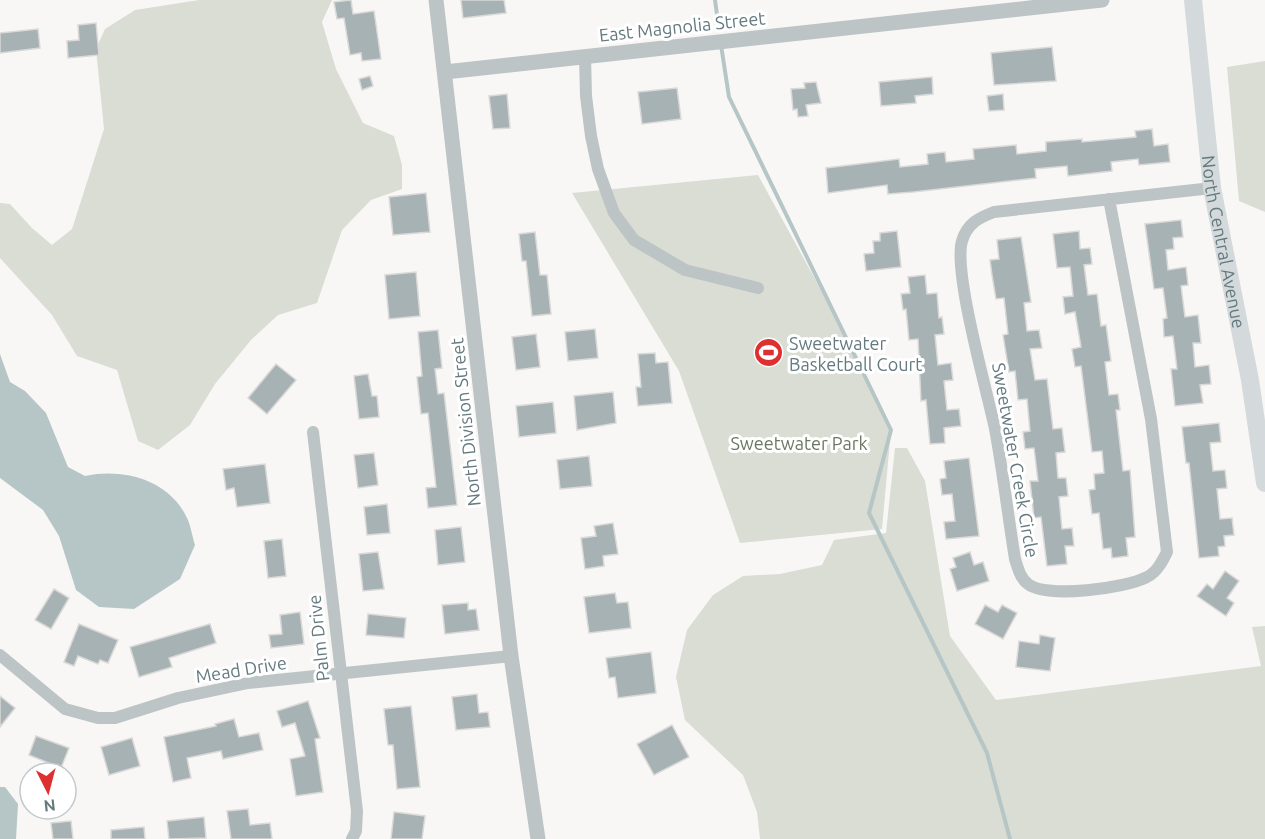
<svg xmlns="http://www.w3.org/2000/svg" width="1265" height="839" viewBox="0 0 1265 839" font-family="Ubuntu,sans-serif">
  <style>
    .green { fill: #d9ddd4 }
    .water { fill: #b6c6c7 }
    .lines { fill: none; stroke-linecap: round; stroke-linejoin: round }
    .stream { stroke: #b6c6c7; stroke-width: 4 }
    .building { fill: #a6b2b4; stroke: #dad9d8; stroke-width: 1.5 }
    .minor { stroke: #bdc4c5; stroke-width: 12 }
    .tertiary { stroke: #bdc4c5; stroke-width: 15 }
    .primary { stroke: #d4d9db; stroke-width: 18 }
    .labels { text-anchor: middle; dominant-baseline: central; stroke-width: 6; stroke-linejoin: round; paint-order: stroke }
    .street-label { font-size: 18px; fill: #647a7f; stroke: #fff }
    .poi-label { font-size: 18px; fill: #647a7f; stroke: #fff; text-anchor: start }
    .park-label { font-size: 18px; fill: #6b7863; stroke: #fff }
  </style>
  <rect width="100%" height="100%" fill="#f8f7f5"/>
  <g class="green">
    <polygon points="199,0 332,0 322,22 336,69 363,123 394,136 402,165 402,189 371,200 342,230 317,303 278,315 251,340 215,384 190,425 158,450 138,441 117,370 77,356 52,315 0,258 0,203 10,204 32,228 52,245 72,229 104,129 96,49 105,29 135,10"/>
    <polygon points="1265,61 1265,212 1239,201 1227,67"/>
    <polygon points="758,175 838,321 891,430 882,529 740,543 679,371 572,193"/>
    <polygon points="895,448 907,448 925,481 950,636 996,700 1261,666 1252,627 1265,626 1265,839 760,839 757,812 743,775 685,720 676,677 687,630 713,595 743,576 780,574 822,565 834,540 886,533"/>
  </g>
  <g class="water">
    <path d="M0,354l10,28 15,9 21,22 22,54 17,9c37,-8 84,3 102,42 4,8 5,18 8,27l-15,34 -46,30 -35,-2 -23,-17 -17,-54 -16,-26 -43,-32z"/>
    <polygon points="0,787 5,787 18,804 16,839 0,839"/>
  </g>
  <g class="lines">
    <g class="stream">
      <polyline points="715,0 718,22"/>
      <polyline points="721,45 729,97 891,430 869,513 987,753 1010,839"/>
    </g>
  </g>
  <g class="building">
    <polygon points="351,0 353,14 374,11 381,59 362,61 361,53 350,55 344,18 337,19 334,2"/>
    <polygon points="461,0 504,0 506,13 463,18"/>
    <polygon points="96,23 99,55 68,58 67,41 79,40 78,25"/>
    <polygon points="38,29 40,48 0,53 0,33"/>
    <polygon points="1052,47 1056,81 994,85 991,53"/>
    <polygon points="370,76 373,86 362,90 359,79"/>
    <polygon points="932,77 933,94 915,96 916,103 881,106 879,82"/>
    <polygon points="816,82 821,103 806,105 808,116 798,117 797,109 793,110 791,89 805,88 804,83"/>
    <polygon points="677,88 681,119 642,124 638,92"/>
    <polygon points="507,94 510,128 493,129 489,96"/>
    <polygon points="1003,94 1004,110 989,111 987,96"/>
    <polygon points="1152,129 1154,146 1168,144 1170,162 1139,165 1138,159 1111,162 1112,171 1068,176 1067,166 1035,169 1036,178 913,192 888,194 887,185 828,193 826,168 899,159 900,167 928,164 927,154 945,152 946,162 974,159 973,149 1016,145 1017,154 1046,151 1046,142 1082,139 1082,142 1136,137 1135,131"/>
    <polygon points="426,193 430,232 393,235 389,197"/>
    <polygon points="1181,220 1183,237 1173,238 1174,249 1166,250 1168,270 1186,267 1188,285 1181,286 1185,317 1198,315 1201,343 1193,343 1195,367 1209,365 1211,384 1200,385 1203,403 1175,406 1171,369 1177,369 1173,336 1164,337 1163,319 1167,318 1163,288 1154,289 1145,224"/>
    <polygon points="897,231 901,267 866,271 864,254 874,253 873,241 880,241 880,233"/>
    <polygon points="1079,231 1080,249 1090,248 1092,264 1084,265 1088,295 1097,294 1101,326 1106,325 1111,361 1105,362 1109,395 1118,394 1120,410 1116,410 1123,471 1130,470 1135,537 1126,538 1128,556 1112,558 1111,548 1103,549 1099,513 1092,514 1089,490 1095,489 1094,474 1104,473 1102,451 1092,452 1081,366 1075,367 1072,349 1081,347 1075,312 1065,314 1063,297 1073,296 1070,267 1057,268 1053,234"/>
    <polygon points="535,232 540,275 547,275 551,314 532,316 526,261 522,261 519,234"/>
    <polygon points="1021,237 1031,302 1024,303 1027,331 1039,330 1042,348 1030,349 1035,380 1047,379 1053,429 1062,428 1065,452 1056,453 1058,478 1066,478 1068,496 1059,497 1062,529 1072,528 1074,546 1065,546 1067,564 1047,566 1041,517 1034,518 1030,481 1038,481 1034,448 1025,449 1023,432 1030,431 1027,399 1018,400 1015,371 1009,372 1003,335 1008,334 1004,298 996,299 992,275 990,260 999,259 997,240"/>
    <polygon points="416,272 420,316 389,319 385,275"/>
    <polygon points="925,275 927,294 937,293 939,318 942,317 944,334 935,335 938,365 951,363 953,380 944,381 947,410 959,409 961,426 944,428 945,443 930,444 926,400 921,401 918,339 909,340 906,309 903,310 901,294 910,293 908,277"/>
    <polygon points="595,329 598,358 568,361 565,332"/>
    <polygon points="438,330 442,368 435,369 438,394 444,393 457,505 428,508 426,488 436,487 428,413 421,414 417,377 422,376 418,332"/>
    <polygon points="536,334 540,367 516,370 512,337"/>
    <polygon points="655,353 656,363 668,362 672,403 638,406 636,387 641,387 638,354"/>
    <polygon points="276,364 296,380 267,414 248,398"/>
    <polygon points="368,374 372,396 377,396 379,417 359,419 354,376"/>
    <polygon points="613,392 616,423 577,430 574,396"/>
    <polygon points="553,402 556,433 519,437 516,406"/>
    <polygon points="1219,423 1221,442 1210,443 1213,471 1225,470 1227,488 1217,489 1220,519 1232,518 1234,535 1224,536 1225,546 1218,547 1219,556 1199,558 1189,463 1186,463 1182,427"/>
    <polygon points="374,453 378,485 358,488 354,455"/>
    <polygon points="589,456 592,486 560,489 557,460"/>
    <polygon points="969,458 979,536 946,539 944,522 955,521 952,494 942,495 940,479 946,478 944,461"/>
    <polygon points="265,464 270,503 237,507 234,488 226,490 223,469"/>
    <polygon points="387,504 390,533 367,535 364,507"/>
    <polygon points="613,523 618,554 603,556 604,566 585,569 581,538 596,536 594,526"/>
    <polygon points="461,527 465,562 438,565 435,530"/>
    <polygon points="282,539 286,576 268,578 264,541"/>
    <polygon points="378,552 384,589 363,591 359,554"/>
    <polygon points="970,552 974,565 983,562 989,581 957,591 950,569 956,567 953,558"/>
    <polygon points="1225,571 1239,581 1227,598 1234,603 1226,616 1197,596 1207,584 1213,589"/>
    <polygon points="54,589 69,598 51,629 35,620"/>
    <polygon points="615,593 617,603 628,602 631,628 589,633 584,597"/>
    <polygon points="468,603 468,610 476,609 479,630 445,634 442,605"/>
    <polygon points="985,605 998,612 1002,605 1017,613 1003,639 975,624"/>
    <polygon points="300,612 304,644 271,648 269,635 282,634 280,615"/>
    <polygon points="368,614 406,618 404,638 366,635"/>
    <polygon points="79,624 118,640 108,663 100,660 98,664 78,656 74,666 64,662"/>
    <polygon points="210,624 216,643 169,658 172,667 139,677 130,647"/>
    <polygon points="1040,635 1055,638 1050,671 1016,667 1019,641 1039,644"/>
    <polygon points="651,652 656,693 618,698 615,677 609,678 606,658"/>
    <polygon points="477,694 479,713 488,712 490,727 456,730 452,697"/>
    <polygon points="0,696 15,708 0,727"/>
    <polygon points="308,701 320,738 315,739 323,792 296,796 290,759 305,756 295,723 282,727 277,711"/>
    <polygon points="411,706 420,787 397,789 393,745 388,745 384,709"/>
    <polygon points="234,719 239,737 259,733 263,750 223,759 221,751 187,758 191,778 173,782 164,737 216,726 215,724"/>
    <polygon points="672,725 689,757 654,775 637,744"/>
    <polygon points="36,736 69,748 61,768 29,755"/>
    <polygon points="132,738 140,766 109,775 101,747"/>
    <polygon points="248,809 250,825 270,823 272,839 231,839 227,811"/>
    <polygon points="394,812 425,816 422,839 391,839"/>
    <polygon points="204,817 206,838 169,839 167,821"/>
    <polygon points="71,821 73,839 53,839 51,823"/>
    <polygon points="144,827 145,839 111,839 111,830"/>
  </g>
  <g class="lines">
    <g class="minor">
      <polyline points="585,56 586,96 591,136 598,169 614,213 634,240 685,270 758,288"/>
      <path d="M1109,199l42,220 16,133c-5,10 -10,20 -20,25 -20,11 -101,22 -119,7 -8,-6 -10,-16 -13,-25 -7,-43 -12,-87 -20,-130 -8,-38 -42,-157 -33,-188 5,-17 16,-23 32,-29l218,-24"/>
      <polyline points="313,432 357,811 356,831 352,839"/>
      <polyline points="0,655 65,709 98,718 115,718 178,698 248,683 511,656"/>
    </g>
    <g class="tertiary">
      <polyline points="436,0 511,656 538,839"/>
      <polyline points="445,72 1102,0"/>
    </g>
    <path class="primary" id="s1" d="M1193,0l19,188 38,192 15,103"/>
  </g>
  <defs>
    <symbol id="stadium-disc" viewBox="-11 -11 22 22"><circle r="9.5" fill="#dd3030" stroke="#fff"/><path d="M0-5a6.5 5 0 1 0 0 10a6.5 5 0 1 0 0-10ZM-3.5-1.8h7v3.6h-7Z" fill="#fff"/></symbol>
  </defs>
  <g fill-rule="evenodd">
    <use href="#stadium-disc" x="752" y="336" width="33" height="33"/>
  </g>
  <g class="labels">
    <g class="street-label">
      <text transform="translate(682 26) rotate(-6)">East Magnolia Street</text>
      <text stroke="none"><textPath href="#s1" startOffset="244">North Central Avenue</textPath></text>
      <text transform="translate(465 422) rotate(-96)">North Division Street</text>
      <text transform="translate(1016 460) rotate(80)">Sweetwater Creek Circle</text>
      <text transform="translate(318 638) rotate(-96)">Palm Drive</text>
      <text transform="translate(241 669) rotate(-9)">Mead Drive</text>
    </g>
    <g class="poi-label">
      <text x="789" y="343">Sweetwater<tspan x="789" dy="21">Basketball Court</tspan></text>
    </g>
    <g class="park-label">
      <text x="799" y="443">Sweetwater Park</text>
    </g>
  </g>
  <g transform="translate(48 791) rotate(174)"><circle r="28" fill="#ffffff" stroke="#c1cacc" stroke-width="1.5"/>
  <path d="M0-4.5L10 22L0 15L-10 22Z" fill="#dd3030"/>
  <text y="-9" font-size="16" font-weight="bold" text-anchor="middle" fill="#647a7f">N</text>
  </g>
</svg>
